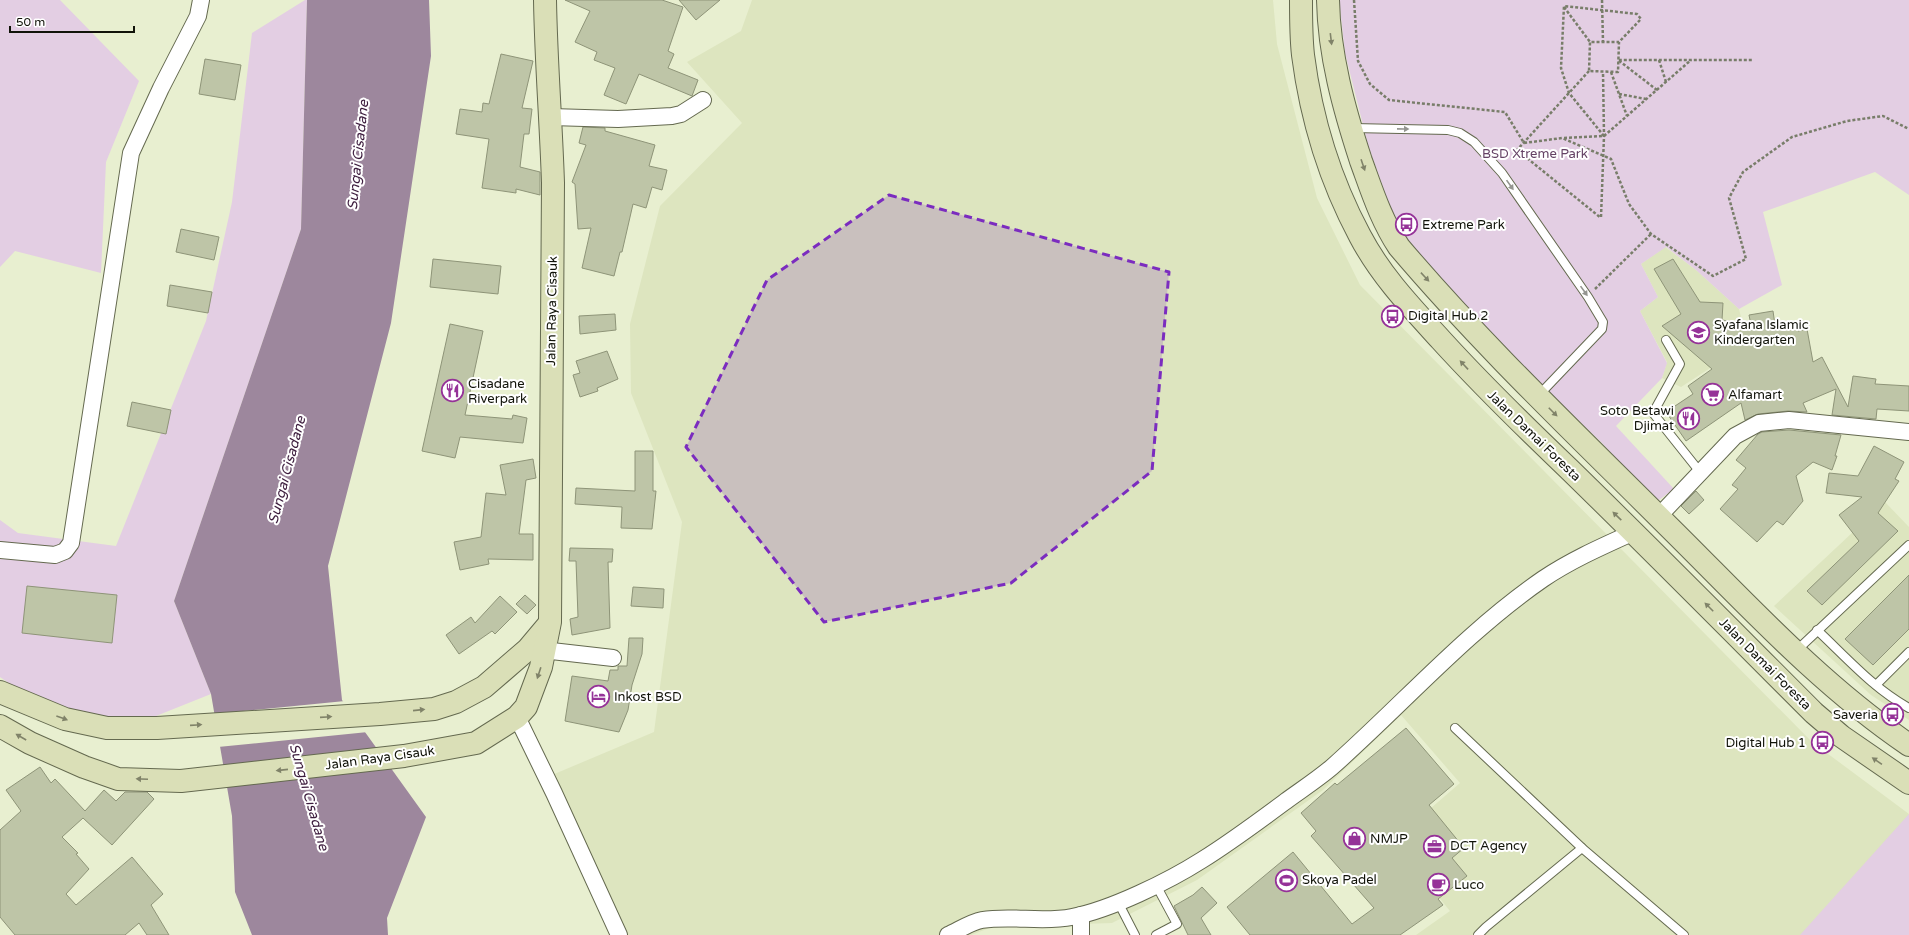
<svg xmlns="http://www.w3.org/2000/svg" width="1909" height="935" viewBox="0 0 1909 935" font-family="'Varela Round',sans-serif">
  <style>
    .built { fill: #dde5bf }
    .green { fill: #e3cee3 }
    .water { fill: #9d879d }
    .pier { fill: #e8efd0 }
    .building { fill: #bec5a7; stroke: #8e9478 }
    .lines { fill: none; stroke-linecap: round; stroke-linejoin: round }
    .lane-casing { stroke: #64694f; stroke-width: 10 }
    .street-casing { stroke: #64694f; stroke-width: 18 }
    .secondary-casing { stroke: #64694f; stroke-width: 24 }
    .path { stroke: #787d69; stroke-width: 2.5; stroke-dasharray: 3 2; stroke-linecap: butt }
    .lane { stroke: #fff; stroke-width: 8 }
    .street { stroke: #fff; stroke-width: 16 }
    .secondary { stroke: #dadfb7; stroke-width: 22 }
    .oneway { fill: #808369 }
    .oneway2 { fill: #949590 }
    .marked { fill: #7b2cbf; fill-opacity: 0.2; stroke: #7b2cbf; stroke-width: 3; stroke-dasharray: 8 5; stroke-linejoin: round }
    .labels { text-anchor: middle; dominant-baseline: central; stroke-width: 4; stroke-linejoin: round; paint-order: stroke }
    .park-label { font-size: 13px; fill: #654265; stroke: #fff }
    .poi-label { font-size: 13px; fill: #111309; stroke: #fff; text-anchor: start }
    .street-label { font-size: 13px; fill: #111309; stroke: #fff }
    .water-label { font-size: 14px; font-style: italic; fill: #3c1c3d; stroke: #fff }
  </style>
  <rect width="100%" height="100%" fill="#e8efd0"/>
  <g class="built">
    <polygon points="752,0 1273,0 1277,44 1317,198 1360,285 1812,742 1909,814 1909,935 1416,935 1450,911 1393,841 1460,783 1401,715 1323,790 1197,880 1112,923 992,927 971,935 625,935 552,775 654,732 682,522 631,393 630,324 660,206 742,123 687,62 741,31"/>
    <polygon points="1665,247 1696,270 1739,309 1750,353 1724,359 1681,387 1662,378 1667,362 1640,311 1658,297 1641,264"/>
    <polygon points="1885,502 1909,527 1909,720 1871,695 1774,606"/>
  </g>
  <g class="green">
    <polygon points="0,0 60,0 139,81 106,162 101,273 15,251 0,267"/>
    <polygon points="305,0 307,0 301,229 174,601 211,694 141,722 40,705 0,677 0,520 18,533 116,546 206,321 232,202 252,33"/>
    <polygon points="1339,0 1909,0 1909,195 1875,172 1763,212 1782,285 1739,309 1696,270 1666,247 1641,264 1658,297 1640,311 1667,363 1662,378 1616,426 1674,489 1656,502 1601,442 1450,298 1396,224 1368,145 1345,53"/>
    <polygon points="1909,814 1909,935 1800,935"/>
  </g>
  <polygon class="water" points="307,0 429,0 431,56 391,323 328,566 342,700 426,817 387,918 388,935 252,935 235,892 232,816 211,694 174,601 301,229"/>
  <polygon class="pier" points="345,701 368,732 218,747 212,714"/>
  <g class="building">
    <polygon points="565,0 662,0 683,7 668,51 674,54 668,68 698,80 692,96 639,74 626,104 604,95 615,68 594,60 597,52 575,42 590,11"/>
    <polygon points="679,0 720,0 696,20"/>
    <polygon points="501,54 533,61 522,108 532,109 529,134 524,134 520,167 540,172 540,195 516,189 516,193 482,188 489,139 456,134 460,109 482,112 483,103 489,104"/>
    <polygon points="205,59 241,65 235,100 199,94"/>
    <polygon points="583,127 605,128 605,131 655,145 649,166 667,170 662,190 652,187 646,208 633,204 622,252 620,252 614,276 582,268 591,228 578,229 575,184 572,182 586,145 579,143"/>
    <polygon points="181,229 219,237 214,260 176,252"/>
    <polygon points="433,259 501,266 498,294 430,287"/>
    <polygon points="1673,259 1700,302 1723,303 1722,320 1751,325 1749,315 1773,311 1775,325 1796,321 1798,331 1807,329 1813,362 1822,357 1848,407 1853,376 1876,379 1875,384 1909,386 1909,411 1877,409 1876,419 1832,415 1836,389 1803,403 1807,412 1788,411 1758,414 1745,420 1741,403 1686,441 1666,412 1693,394 1688,386 1712,369 1662,326 1681,314 1654,269"/>
    <polygon points="170,285 212,292 208,313 167,306"/>
    <polygon points="615,314 616,330 580,334 579,316"/>
    <polygon points="450,324 483,331 465,415 512,419 513,415 527,418 523,443 460,437 455,458 422,451"/>
    <polygon points="607,351 618,379 597,388 598,391 580,397 573,375 580,373 576,361"/>
    <polygon points="132,402 171,410 166,434 127,426"/>
    <polygon points="1789,430 1841,435 1835,456 1837,456 1832,470 1813,462 1796,476 1803,501 1783,525 1777,521 1757,542 1720,509 1738,489 1732,485 1746,468 1736,460 1758,434 1762,432"/>
    <polygon points="1874,446 1904,462 1895,479 1899,481 1878,513 1898,531 1822,605 1807,591 1859,541 1839,515 1862,497 1826,493 1829,473 1858,476"/>
    <polygon points="635,451 653,451 653,491 656,491 652,529 621,528 622,507 575,504 576,488 635,491"/>
    <polygon points="533,459 536,478 526,480 519,534 533,534 533,560 488,559 489,564 460,570 454,542 481,537 486,493 506,495 500,465"/>
    <polygon points="1696,491 1704,500 1689,514 1681,506"/>
    <polygon points="570,548 613,549 612,562 608,562 610,628 572,635 570,619 578,617 576,561 569,561"/>
    <polygon points="1909,575 1909,629 1873,665 1845,639"/>
    <polygon points="27,586 117,595 112,643 22,633"/>
    <polygon points="633,587 664,589 663,608 631,606"/>
    <polygon points="525,595 536,605 527,614 516,604"/>
    <polygon points="500,596 517,612 495,634 492,631 459,654 446,635 471,617 475,623"/>
    <polygon points="629,638 643,638 642,654 632,685 628,710 619,732 565,721 572,676 608,681 610,670 618,670 618,666 627,666"/>
    <polygon points="1406,728 1454,784 1429,805 1464,848 1452,858 1467,876 1438,899 1443,905 1400,935 1250,935 1227,907 1293,852 1352,924 1374,908 1311,836 1316,831 1301,813 1335,783 1337,785"/>
    <polygon points="40,767 51,783 55,779 85,811 104,790 116,801 125,792 147,792 154,799 112,845 83,818 62,837 78,853 76,854 89,869 66,894 76,905 132,857 163,894 151,905 169,935 147,935 139,923 125,935 15,935 0,917 0,830 21,811 6,790"/>
    <polygon points="1202,887 1217,903 1201,918 1211,935 1188,935 1174,906 1193,895"/>
  </g>
  <g class="lines">
    <defs>
      <g id="lane">
        <polyline points="1353,128 1448,130 1460,133 1474,142 1502,173 1588,297 1603,322 1602,329 1538,396"/>
        <polyline points="1666,340 1680,364 1653,413 1700,472"/>
        <path d="M1817,630c29,27 57,59 92,78"/>
        <polyline points="1796,651 1909,545"/>
        <polyline points="1876,685 1909,652"/>
        <polyline points="1455,728 1582,848 1684,935"/>
        <polyline points="1156,885 1177,924 1156,935"/>
        <polyline points="1118,902 1135,935"/>
        <polyline points="1478,935 1486,927 1582,848"/>
      </g>
      <g id="street">
        <polyline points="551,117 618,119 672,116 681,114 703,100"/>
        <polyline points="1659,516 1735,436 1759,423 1789,420 1909,432"/>
        <polyline points="0,550 55,555 65,551 71,543 131,153 161,88 198,16 201,0"/>
        <polyline points="534,649 613,658"/>
        <polyline points="517,717 554,793 619,935"/>
        <polyline points="1081,915 1081,935"/>
        <path d="M948,935c11,-5 23,-13 34,-15 30,-5 60,3 90,-3 38,-7 97,-36 130,-57 29,-18 57,-39 84,-59 15,-11 32,-22 46,-34 70,-62 134,-135 211,-188 28,-19 60,-33 91,-47"/>
      </g>
      <g id="secondary">
        <path d="M1301,0c0,18 0,37 2,55 8,62 27,125 57,181 21,40 51,71 81,104 41,45 84,87 128,129 83,81 164,163 245,244l27,23 68,47"/>
        <path d="M1328,0c1,55 16,109 33,161 11,30 20,59 38,86 84,99 178,188 269,279 77,76 151,158 241,219"/>
        <polyline points="0,692 65,719 107,728 157,728 380,714 434,709 456,702 484,687 528,649 549,624"/>
        <path d="M0,726l30,17 54,24 34,12 63,2 223,-25 72,-13 41,-26 9,-10 15,-40 9,-45 3,-439c-2,-61 -7,-122 -8,-183"/>
      </g>
    </defs>
    <use href="#lane" class="lane-casing"/>
    <use href="#street" class="street-casing"/>
    <use href="#secondary" class="secondary-casing"/>
    <g class="path">
      <polyline points="1354,0 1358,61 1370,84 1389,100 1505,112 1524,143 1562,138 1611,159 1629,204 1651,234 1713,276 1746,259 1729,198 1743,172 1792,137 1847,121 1883,116 1909,129"/>
      <polyline points="1602,0 1603,42"/>
      <polyline points="1564,7 1590,42"/>
      <polyline points="1659,60 1666,82"/>
      <polyline points="1589,71 1517,150 1601,218"/>
      <polyline points="1611,72 1627,116"/>
      <polyline points="1657,90 1618,60 1753,60"/>
      <polyline points="1619,94 1646,99"/>
      <polyline points="1604,136 1569,93 1561,68 1564,6 1637,14 1641,19 1619,42 1618,72 1589,71 1590,42 1619,42"/>
      <polyline points="1564,138 1604,136 1691,60"/>
      <polyline points="1601,217 1604,136 1603,72"/>
      <polyline points="1595,289 1651,234"/>
    </g>
    <use href="#lane" class="lane"/>
    <use href="#street" class="street"/>
    <use href="#secondary" class="secondary"/>
  </g>
  <defs><path id="oneway-solid" d="M-6-.8H1V-3.2L6.5 0L1 3.2V.8H-6Z"/></defs>
  <g class="oneway">
    <use href="#oneway-solid" transform="translate(1331 39) rotate(83)"/>
    <use href="#oneway-solid" transform="translate(1363 165) rotate(71)"/>
    <use href="#oneway-solid" transform="translate(1425 277) rotate(47)"/>
    <use href="#oneway-solid" transform="translate(1464 365) rotate(-133)"/>
    <use href="#oneway-solid" transform="translate(1553 412) rotate(45)"/>
    <use href="#oneway-solid" transform="translate(1617 516) rotate(-136)"/>
    <use href="#oneway-solid" transform="translate(1709 607) rotate(-135)"/>
    <use href="#oneway-solid" transform="translate(539 673) rotate(108)"/>
    <use href="#oneway-solid" transform="translate(419 710) rotate(-6)"/>
    <use href="#oneway-solid" transform="translate(326 717) rotate(-4)"/>
    <use href="#oneway-solid" transform="translate(62 718) rotate(20)"/>
    <use href="#oneway-solid" transform="translate(196 725) rotate(-4)"/>
    <use href="#oneway-solid" transform="translate(21 737) rotate(-150)"/>
    <use href="#oneway-solid" transform="translate(1877 761) rotate(-146)"/>
    <use href="#oneway-solid" transform="translate(282 770) rotate(174)"/>
    <use href="#oneway-solid" transform="translate(142 779) rotate(-178)"/>
  </g>
  <g class="oneway2">
    <use href="#oneway-solid" transform="translate(1403 129) rotate(1)"/>
    <use href="#oneway-solid" transform="translate(1510 185) rotate(55)"/>
    <use href="#oneway-solid" transform="translate(1584 291) rotate(55)"/>
  </g>
  <path class="marked" d="M889,195l280,77 -17,199 -141,112 -187,39 -138,-175 81,-167z"/>
  <defs>
    <symbol id="bus-ring" viewBox="-11 -11 22 22"><circle r="9.5" fill="#fff" stroke="#953298" stroke-width="1.5"/><path d="M-5-6H5V4H4V6H2V4H-2V6H-4V4H-5ZM-3.5-4V0h7V-4ZM-3.5 1.2v1.5H-2V1.2ZM2 1.2v1.5H3.5V1.2Z" fill="#953298"/></symbol>
    <symbol id="school-ring" viewBox="-11 -11 22 22"><circle r="9.5" fill="#fff" stroke="#953298" stroke-width="1.5"/><path d="M0-5L7-2L0 1L-7-2ZM-4 1L0 2.5L4 1V4Q0 6-4 4Z" fill="#953298"/></symbol>
    <symbol id="restaurant-ring" viewBox="-11 -11 22 22"><circle r="9.5" fill="#fff" stroke="#953298" stroke-width="1.5"/><path d="M-5-6h1v4h1v-4h1v4h1v-4h1v5L-1.5 .5V6h-2V.5L-5-1ZM5-6V6H3V1.5H1.5Q1.5-4 5-6Z" fill="#953298"/></symbol>
    <symbol id="supermarket-ring" viewBox="-11 -11 22 22"><circle r="9.5" fill="#fff" stroke="#953298" stroke-width="1.5"/><path d="M-6-5.5h2.5l.6 2H6L4.5 2H-2.5L-4.4-4H-6ZM-1.5 3.2a1.3 1.3 0 1 0 .1 0ZM3 3.2a1.3 1.3 0 1 0 .1 0Z" fill="#953298"/></symbol>
    <symbol id="hotel-ring" viewBox="-11 -11 22 22"><circle r="9.5" fill="#fff" stroke="#953298" stroke-width="1.5"/><path d="M-6-4.5h1.5V1H6V5H4.5V3h-9V5H-6ZM-4 0a1.8 1.8 0 1 1 3.6 0ZM.5 0V-2.5h3Q6-2.5 6 0Z" fill="#953298"/></symbol>
    <symbol id="shop-ring" viewBox="-11 -11 22 22"><circle r="9.5" fill="#fff" stroke="#953298" stroke-width="1.5"/><path d="M-5-2.5h2.3a2.7 3.5 0 0 1 5.4 0H5L5.5 6h-11ZM-1.5-2.5h3a1.5 2.3 0 0 0-3 0Z" fill="#953298"/></symbol>
    <symbol id="office-ring" viewBox="-11 -11 22 22"><circle r="9.5" fill="#fff" stroke="#953298" stroke-width="1.5"/><path d="M-6-3h4V-5.5h4V-3h4V5H-6ZM-1-4.5V-3h2v-1.5ZM-6 0V1H6V0Z" fill="#953298"/></symbol>
    <symbol id="stadium-ring" viewBox="-11 -11 22 22"><circle r="9.5" fill="#fff" stroke="#953298" stroke-width="1.5"/><path d="M0-5a6.5 5 0 1 0 0 10a6.5 5 0 1 0 0-10ZM-3.5-1.8h7v3.6h-7Z" fill="#953298"/></symbol>
    <symbol id="cafe-ring" viewBox="-11 -11 22 22"><circle r="9.5" fill="#fff" stroke="#953298" stroke-width="1.5"/><path d="M-5.5-4.5H6V0H3Q3 3.5 0 3.5H-2.5Q-5.5 3.5-5.5 0ZM3-3.2v2h1.7v-2ZM-6 4.5H4V6H-6Z" fill="#953298"/></symbol>
  </defs>
  <g fill-rule="evenodd">
    <use href="#bus-ring" x="1394" y="212" width="25" height="25"/>
    <use href="#bus-ring" x="1380" y="304" width="25" height="25"/>
    <use href="#school-ring" x="1686" y="320" width="25" height="25"/>
    <use href="#restaurant-ring" x="440" y="378" width="25" height="25"/>
    <use href="#supermarket-ring" x="1700" y="382" width="25" height="25"/>
    <use href="#restaurant-ring" x="1676" y="406" width="25" height="25"/>
    <use href="#hotel-ring" x="586" y="684" width="25" height="25"/>
    <use href="#bus-ring" x="1880" y="702" width="25" height="25"/>
    <use href="#bus-ring" x="1810" y="730" width="25" height="25"/>
    <use href="#shop-ring" x="1342" y="826" width="25" height="25"/>
    <use href="#office-ring" x="1422" y="834" width="25" height="25"/>
    <use href="#stadium-ring" x="1274" y="868" width="25" height="25"/>
    <use href="#cafe-ring" x="1426" y="872" width="25" height="25"/>
  </g>
  <g class="labels">
    <g class="park-label">
      <text x="1535" y="154">BSD Xtreme Park</text>
    </g>
    <g class="poi-label">
      <text x="1422" y="225">Extreme Park</text>
      <text x="1408" y="316">Digital Hub 2</text>
      <text x="1714" y="325">Syafana Islamic<tspan x="1714" dy="15">Kindergarten</tspan></text>
      <text x="468" y="384">Cisadane<tspan x="468" dy="15">Riverpark</tspan></text>
      <text x="1728" y="395">Alfamart</text>
      <text x="1674" y="411" text-anchor="end">Soto Betawi<tspan x="1674" dy="15">Djimat</tspan></text>
      <text x="614" y="697">Inkost BSD</text>
      <text x="1878" y="715" text-anchor="end">Saveria</text>
      <text x="1806" y="743" text-anchor="end">Digital Hub 1</text>
      <text x="1370" y="839">NMJP</text>
      <text x="1450" y="846">DCT Agency</text>
      <text x="1302" y="880">Skoya Padel</text>
      <text x="1454" y="885">Luco</text>
    </g>
    <g class="street-label">
      <text transform="translate(552 311) rotate(-89)">Jalan Raya Cisauk</text>
      <text transform="translate(1534 436) rotate(44)">Jalan Damai Foresta</text>
      <text transform="translate(1765 664) rotate(45)">Jalan Damai Foresta</text>
      <text transform="translate(380 758) rotate(-8)">Jalan Raya Cisauk</text>
    </g>
    <g class="water-label">
      <text transform="translate(358 155) rotate(-84)">Sungai Cisadane</text>
      <text transform="translate(287 470) rotate(-75)">Sungai Cisadane</text>
      <text transform="translate(309 797) rotate(74)">Sungai Cisadane</text>
    </g>
  </g>
  <path d="M10 26v6h124v-6" fill="none" stroke="#111309" stroke-width="2"/>
  <text x="16" y="26" font-size="12" fill="#111309" stroke="#ffffff" stroke-width="3" paint-order="stroke">50 m</text>
</svg>
